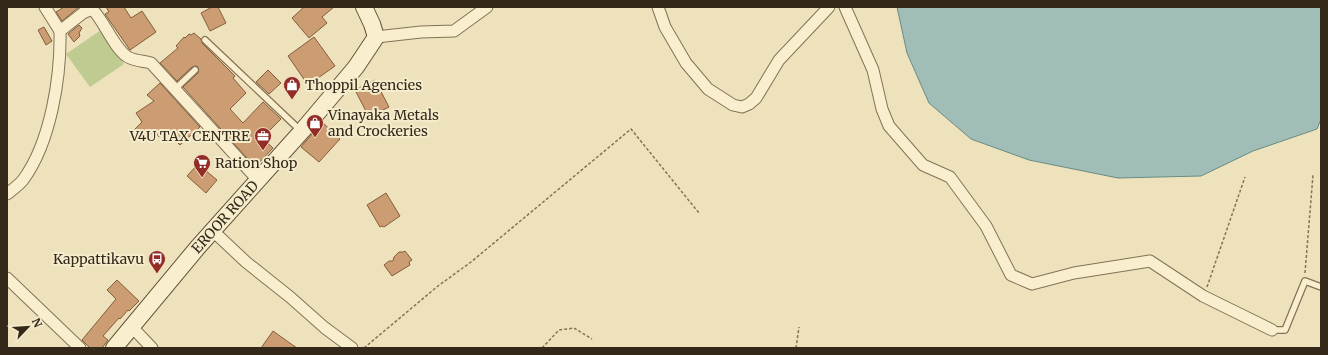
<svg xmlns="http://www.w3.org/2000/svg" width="1328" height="355" viewBox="0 0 1328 355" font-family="Merriweather,serif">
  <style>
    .green { fill: #c0cb91 }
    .water { fill: #a0beb7; stroke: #688b85 }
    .building { fill: #cc9d72; stroke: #845d3c }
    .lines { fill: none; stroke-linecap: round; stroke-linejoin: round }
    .service-casing { stroke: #857256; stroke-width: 8 }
    .minor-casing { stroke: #857256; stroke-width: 13 }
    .secondary-casing { stroke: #665339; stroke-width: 18 }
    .path { stroke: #857256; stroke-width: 1.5; stroke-dasharray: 3 2; stroke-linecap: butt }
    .service { stroke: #f9efcf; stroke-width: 5.5 }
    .minor { stroke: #f9efcf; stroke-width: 11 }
    .secondary { stroke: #f9efcf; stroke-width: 16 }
    .labels { text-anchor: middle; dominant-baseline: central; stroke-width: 4; stroke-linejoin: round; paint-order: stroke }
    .poi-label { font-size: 14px; fill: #34281b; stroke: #f5eccc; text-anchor: start }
    .street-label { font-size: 14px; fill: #34281b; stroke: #f5eccc }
  </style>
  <rect width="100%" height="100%" fill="#ede2bc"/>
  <polygon class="green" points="101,30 124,64 90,87 66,54"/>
  <polygon class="water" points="897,7 1321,7 1321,119 1317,129 1253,151 1201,176 1118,178 1029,160 971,139 929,103 907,53"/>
  <g class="building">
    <polygon points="64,7 79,7 62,21 56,12"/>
    <polygon points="106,7 124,7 131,18 142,11 156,32 130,50 105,14 109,12"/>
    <polygon points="212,7 218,7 226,23 210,31 201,13"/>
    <polygon points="304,7 334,7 322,17 327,23 309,38 292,18"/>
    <polygon points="79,25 82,28 79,33 80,36 74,42 68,34"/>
    <polygon points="44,27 52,41 46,45 38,30"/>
    <polygon points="194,33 201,39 202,43 235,76 233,78 246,93 230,109 243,123 263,102 281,119 262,138 273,148 255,167 183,87 198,73 198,67 196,66 192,67 177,81 160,63 178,48 176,46 184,37 185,38 189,34 191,35"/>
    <polygon points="314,37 335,66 308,85 288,56"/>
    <polygon points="268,70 281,83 269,94 256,82"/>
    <polygon points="375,80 389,107 369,117 355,90"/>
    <polygon points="160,83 200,127 180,145 166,131 159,137 154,130 145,140 134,130 142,122 136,113 154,101 147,95"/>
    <polygon points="322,122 340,139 319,162 301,147"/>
    <polygon points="198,164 217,180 206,193 187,176"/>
    <polygon points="386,193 400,216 384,227 382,226 380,227 367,205"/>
    <polygon points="405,251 412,260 409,262 410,265 392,276 384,265 389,261 393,261 394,257 399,252 403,252"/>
    <polygon points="117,280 139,301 129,311 128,310 120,319 119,318 103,336 108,340 102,348 90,348 82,340 116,299 107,290"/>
    <polygon points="273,331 287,341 297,348 261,348"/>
  </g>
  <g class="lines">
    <defs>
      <g id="service">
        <polyline points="205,40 301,131"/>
        <polyline points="175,89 195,70"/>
        <polyline points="1272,330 1285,330 1305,281 1321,287"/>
      </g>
      <g id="minor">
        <polyline points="45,7 60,31"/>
        <polyline points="658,7 665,27 686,63 708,89 733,105 742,107 749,104 756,98 779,60 829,7"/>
        <polyline points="845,7 873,70 882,109 889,126 923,165 950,177 986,226 1011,275 1032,284 1074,273 1150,261 1203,296 1272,330"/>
        <polyline points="376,37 421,32 454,31 487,7"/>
        <path d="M7,194c5,-4 12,-9 16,-14 28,-38 38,-104 37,-149l23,-18 9,-4c12,11 24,44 38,49 6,3 14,3 21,5l107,117"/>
        <polyline points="213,231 246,262 290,297 325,328 352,348"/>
        <polyline points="7,278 80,348"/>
        <polyline points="132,327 152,348"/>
      </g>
      <polyline id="secondary" points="114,348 198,247 302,131 356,67 376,37 372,24 364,7"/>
    </defs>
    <use href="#service" class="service-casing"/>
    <use href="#minor" class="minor-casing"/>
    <use href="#secondary" class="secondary-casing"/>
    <g class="path">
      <polyline points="1305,273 1313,175"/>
      <polyline points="1207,287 1245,177"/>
      <polyline points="364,348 438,286 471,262 631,129 699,213"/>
      <polyline points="542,348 559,330 574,328 592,339"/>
      <polyline points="796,348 799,327"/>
    </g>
    <use href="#service" class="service"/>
    <use href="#minor" class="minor"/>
    <use href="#secondary" class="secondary"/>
  </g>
  <defs>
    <symbol id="shop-pin" viewBox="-11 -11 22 30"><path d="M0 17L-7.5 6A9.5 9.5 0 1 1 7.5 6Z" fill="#932c26" stroke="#f5eccc"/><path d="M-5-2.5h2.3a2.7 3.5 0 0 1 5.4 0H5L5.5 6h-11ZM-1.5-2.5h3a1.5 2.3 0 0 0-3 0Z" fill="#fff"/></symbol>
    <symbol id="office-pin" viewBox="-11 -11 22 30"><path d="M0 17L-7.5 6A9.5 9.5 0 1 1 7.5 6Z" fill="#932c26" stroke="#f5eccc"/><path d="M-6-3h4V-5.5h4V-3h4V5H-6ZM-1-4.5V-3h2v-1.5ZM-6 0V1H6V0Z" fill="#fff"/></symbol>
    <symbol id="supermarket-pin" viewBox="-11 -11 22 30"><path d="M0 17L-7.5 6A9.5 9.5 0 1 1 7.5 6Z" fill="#932c26" stroke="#f5eccc"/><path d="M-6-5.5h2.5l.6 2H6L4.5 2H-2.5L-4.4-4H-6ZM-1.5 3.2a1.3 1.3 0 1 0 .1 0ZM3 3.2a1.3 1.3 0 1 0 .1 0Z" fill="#fff"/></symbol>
    <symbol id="bus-pin" viewBox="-11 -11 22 30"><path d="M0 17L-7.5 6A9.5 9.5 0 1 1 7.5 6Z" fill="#932c26" stroke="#f5eccc"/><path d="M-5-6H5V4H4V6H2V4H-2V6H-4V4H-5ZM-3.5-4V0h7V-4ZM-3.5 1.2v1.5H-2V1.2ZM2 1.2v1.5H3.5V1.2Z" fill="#fff"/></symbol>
  </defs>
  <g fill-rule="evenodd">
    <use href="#shop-pin" x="282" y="75" width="20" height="27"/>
    <use href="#shop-pin" x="305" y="113" width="20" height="27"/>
    <use href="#office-pin" x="253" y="126" width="20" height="27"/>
    <use href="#supermarket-pin" x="192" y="153" width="20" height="27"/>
    <use href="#bus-pin" x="147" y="249" width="20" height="27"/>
  </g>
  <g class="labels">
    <g class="poi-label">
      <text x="305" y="85">Thoppil Agencies</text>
      <text x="328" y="115">Vinayaka Metals<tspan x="328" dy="16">and Crockeries</tspan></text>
      <text x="250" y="136" text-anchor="end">V4U TAX CENTRE</text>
      <text x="215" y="163">Ration Shop</text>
      <text x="144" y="259" text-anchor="end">Kappattikavu</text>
    </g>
    <g class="street-label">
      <text transform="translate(225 217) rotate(-48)">EROOR ROAD</text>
    </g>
  </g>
  <rect width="1328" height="355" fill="none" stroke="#34281b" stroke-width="16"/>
  <g transform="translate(28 327) rotate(65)" stroke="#f5eccc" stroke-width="3" paint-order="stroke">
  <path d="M0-3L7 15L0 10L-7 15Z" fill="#34281b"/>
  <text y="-6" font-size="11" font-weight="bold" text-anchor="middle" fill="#34281b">N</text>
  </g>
</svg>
